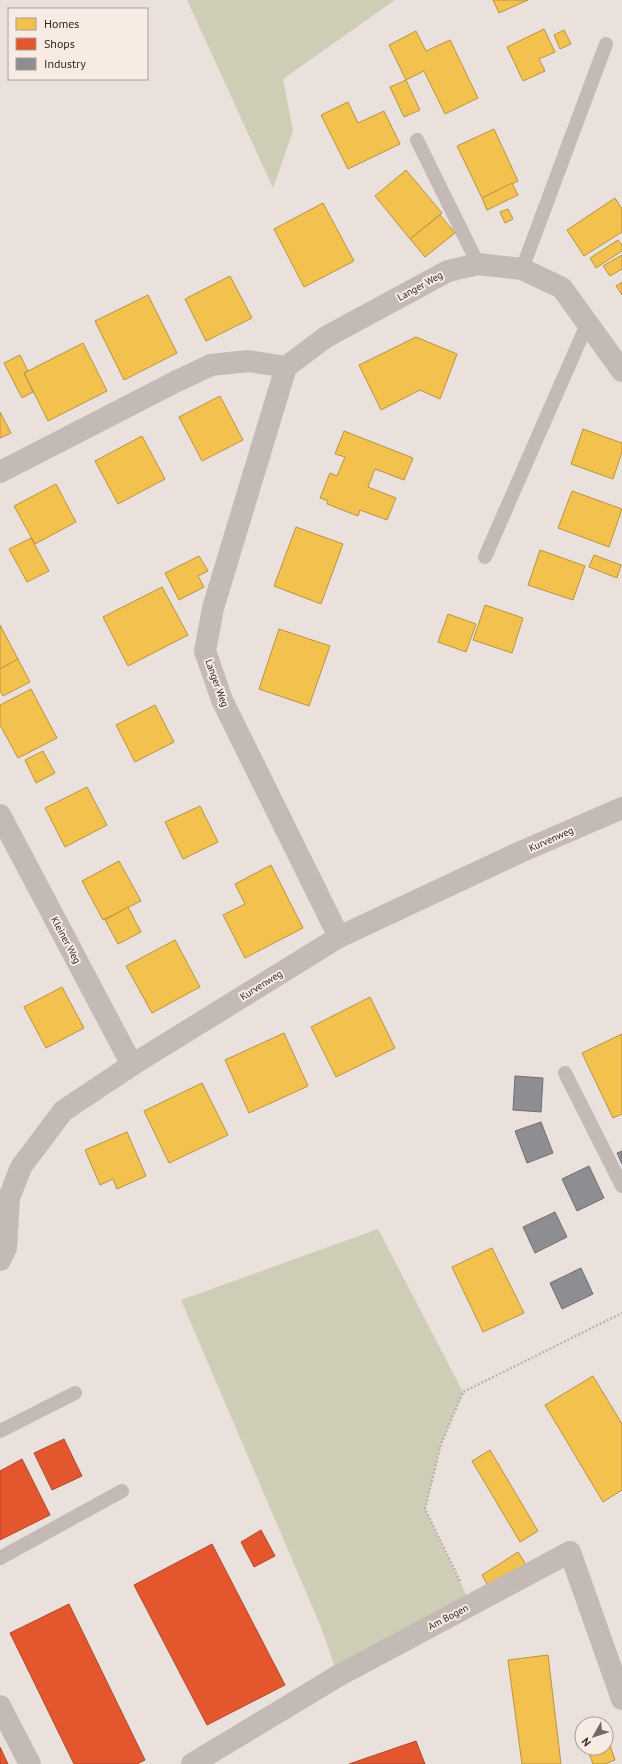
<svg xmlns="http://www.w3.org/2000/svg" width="622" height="1764" viewBox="0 0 622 1764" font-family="'PT Sans',sans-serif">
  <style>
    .green { fill: #ceceb6 }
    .homes { fill: #f2c14e; stroke: #b99342 }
    .shops { fill: #e4572e; stroke: #af492b }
    .industry { fill: #8d8d92; stroke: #726e71 }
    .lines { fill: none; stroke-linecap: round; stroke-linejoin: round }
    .path { stroke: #bcb3af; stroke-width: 2.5; stroke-dasharray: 2 2; stroke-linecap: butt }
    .service { stroke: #c3bab6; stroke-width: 14 }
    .minor { stroke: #c3bab6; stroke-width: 22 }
    .labels { text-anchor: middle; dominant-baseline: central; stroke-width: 4; stroke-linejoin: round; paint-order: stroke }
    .street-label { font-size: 10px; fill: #332725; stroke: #f8ebe3 }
  </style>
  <rect width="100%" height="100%" fill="#eae1dd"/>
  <g class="green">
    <polygon points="187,0 395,0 283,79 293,131 273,188"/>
    <polygon points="378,1229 463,1392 441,1444 425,1509 471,1605 338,1676 321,1627 181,1300"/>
  </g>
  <g class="homes">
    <polygon points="493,0 528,0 499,13"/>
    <polygon points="544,29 555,52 539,59 545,71 523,81 507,47"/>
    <polygon points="564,30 571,44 560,49 554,35"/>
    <polygon points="416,31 426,51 450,40 478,98 445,114 424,71 406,80 389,45"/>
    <polygon points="406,80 420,110 404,117 390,87"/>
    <polygon points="348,102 358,123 384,111 400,144 348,169 321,115"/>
    <polygon points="494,129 518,181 482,198 457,146"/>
    <polygon points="406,170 442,213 410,239 375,196"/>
    <polygon points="512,183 518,195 487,210 482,198"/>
    <polygon points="615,198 622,209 622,232 584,256 567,230"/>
    <polygon points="323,203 354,261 304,287 274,229"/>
    <polygon points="508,209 513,219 505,223 500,212"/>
    <polygon points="440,215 455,233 425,257 410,239"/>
    <polygon points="618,240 622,245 622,251 596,268 590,258"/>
    <polygon points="622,255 622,269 610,276 603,266"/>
    <polygon points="230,276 252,318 206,341 185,299"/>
    <polygon points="622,282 622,295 616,286"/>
    <polygon points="148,295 177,353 124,380 95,321"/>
    <polygon points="416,337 457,354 440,399 420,390 381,410 359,365"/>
    <polygon points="83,343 107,391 48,421 24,373"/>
    <polygon points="20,355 28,371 24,373 33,392 22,398 4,363"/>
    <polygon points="220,396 243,440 202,461 179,417"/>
    <polygon points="0,412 11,433 0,438"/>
    <polygon points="583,429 622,443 622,452 613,479 571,464"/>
    <polygon points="344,431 413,458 404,480 375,469 368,487 396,498 387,520 360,510 358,516 327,504 328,501 320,498 330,473 337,476 345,457 335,454"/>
    <polygon points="142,436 165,479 118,504 95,461"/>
    <polygon points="56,484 76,522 35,544 14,506"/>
    <polygon points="572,491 622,509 609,547 558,528"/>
    <polygon points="296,527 343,544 321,604 274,586"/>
    <polygon points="31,538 49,571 27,582 9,549"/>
    <polygon points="540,550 585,566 573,600 528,585"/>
    <polygon points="594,555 621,565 617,578 589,567"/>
    <polygon points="199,556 208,571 198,576 204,587 179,600 165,573"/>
    <polygon points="162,587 188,635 128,666 103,617"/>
    <polygon points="485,605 523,618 512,653 473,640"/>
    <polygon points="448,614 476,624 466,652 438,642"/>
    <polygon points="0,625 18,659 0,669"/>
    <polygon points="279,629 330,646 309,706 259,689"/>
    <polygon points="18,659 30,682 3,696 0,691 0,669"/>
    <polygon points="31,689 57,738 18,758 0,725 0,705"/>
    <polygon points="155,705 174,742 135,762 116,725"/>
    <polygon points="43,751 55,773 36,783 25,760"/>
    <polygon points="87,787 107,825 65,847 45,808"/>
    <polygon points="200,806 218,842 183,859 165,822"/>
    <polygon points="119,861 141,901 103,920 82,881"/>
    <polygon points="271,865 303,928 245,958 223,915 245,904 235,884"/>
    <polygon points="128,907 141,932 118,944 105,920"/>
    <polygon points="175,940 200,987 152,1013 126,966"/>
    <polygon points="62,987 84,1028 46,1048 24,1007"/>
    <polygon points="370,997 395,1048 336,1077 311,1027"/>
    <polygon points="284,1033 308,1086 249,1113 225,1060"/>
    <polygon points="622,1034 622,1114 613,1118 582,1053"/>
    <polygon points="202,1083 228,1135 169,1163 144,1111"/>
    <polygon points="127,1132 146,1176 117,1189 113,1179 100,1185 85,1150"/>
    <polygon points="492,1248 524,1313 483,1332 452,1267"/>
    <polygon points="593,1376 622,1424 622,1490 603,1502 545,1405"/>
    <polygon points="490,1450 538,1531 520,1542 472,1461"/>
    <polygon points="518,1552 530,1571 492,1593 482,1575"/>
    <polygon points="548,1655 561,1764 522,1764 508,1660"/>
    <polygon points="606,1734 615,1760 605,1764 593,1764 587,1748 606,1748"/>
  </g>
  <g class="shops">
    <polygon points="64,1439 82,1476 52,1490 34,1453"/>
    <polygon points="22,1459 50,1515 0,1540 0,1471"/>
    <polygon points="261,1530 275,1556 254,1567 241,1542"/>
    <polygon points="212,1544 285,1685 207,1725 134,1585"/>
    <polygon points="69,1604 145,1760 137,1764 74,1764 10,1633"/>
    <polygon points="416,1741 425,1764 349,1764"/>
    <polygon points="0,1747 8,1764 0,1764"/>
  </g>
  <g class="industry">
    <polygon points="515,1076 543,1078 541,1112 513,1110"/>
    <polygon points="541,1122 553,1153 527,1163 515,1131"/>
    <polygon points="622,1151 622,1164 617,1153"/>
    <polygon points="589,1166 604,1198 577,1211 562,1179"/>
    <polygon points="555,1212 567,1237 535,1253 523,1227"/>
    <polygon points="581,1268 593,1294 562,1309 550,1283"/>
  </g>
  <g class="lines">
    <polyline class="path" points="460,1581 425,1509 441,1444 463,1392 622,1313"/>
    <g class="service">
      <polyline points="417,140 478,264"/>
      <polyline points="522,269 606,44"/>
      <polyline points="485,557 588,322"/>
      <polyline points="565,1073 622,1186"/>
      <polyline points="0,1431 75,1393"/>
      <polyline points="0,1558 122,1491"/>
    </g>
    <g class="minor">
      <polyline points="286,367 213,608 205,651 222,700 339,937"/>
      <polyline points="0,472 175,382 211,365 249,361 286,367 326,337 448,271 478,264 522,269 562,288 622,371"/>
      <polyline points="0,815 132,1065"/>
      <polyline points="0,1260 6,1248 9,1198 21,1167 63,1111 132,1065 339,937 516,854 622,808"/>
      <polyline points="0,1706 30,1764"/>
      <polyline points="192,1764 338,1676 570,1552 622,1699"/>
    </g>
  </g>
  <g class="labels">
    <g class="street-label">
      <text transform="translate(420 286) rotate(-29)">Langer Weg</text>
      <text transform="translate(217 683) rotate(70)">Langer Weg</text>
      <text transform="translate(551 839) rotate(-24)">Kurvenweg</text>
      <text transform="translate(66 940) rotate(62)">Kleiner Weg</text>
      <text transform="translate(261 985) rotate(-32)">Kurvenweg</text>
      <text transform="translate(448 1617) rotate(-28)">Am Bogen</text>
    </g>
  </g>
  <rect x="8" y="8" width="140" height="72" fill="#f8ebe3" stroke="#a99d97"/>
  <rect x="16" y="18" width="20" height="12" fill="#f2c14e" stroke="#a99d97"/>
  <text x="44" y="28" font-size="12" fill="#332725">Homes</text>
  <rect x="16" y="38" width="20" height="12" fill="#e4572e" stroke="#a99d97"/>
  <text x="44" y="48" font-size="12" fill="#332725">Shops</text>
  <rect x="16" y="58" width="20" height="12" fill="#8d8d92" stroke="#a99d97"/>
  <text x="44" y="68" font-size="12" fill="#332725">Industry</text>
  <g transform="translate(594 1736) rotate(231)"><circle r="19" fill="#f8ebe3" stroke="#a99d97"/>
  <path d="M0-3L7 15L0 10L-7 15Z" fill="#736865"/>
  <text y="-6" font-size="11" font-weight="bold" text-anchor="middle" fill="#332725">N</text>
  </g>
</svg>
